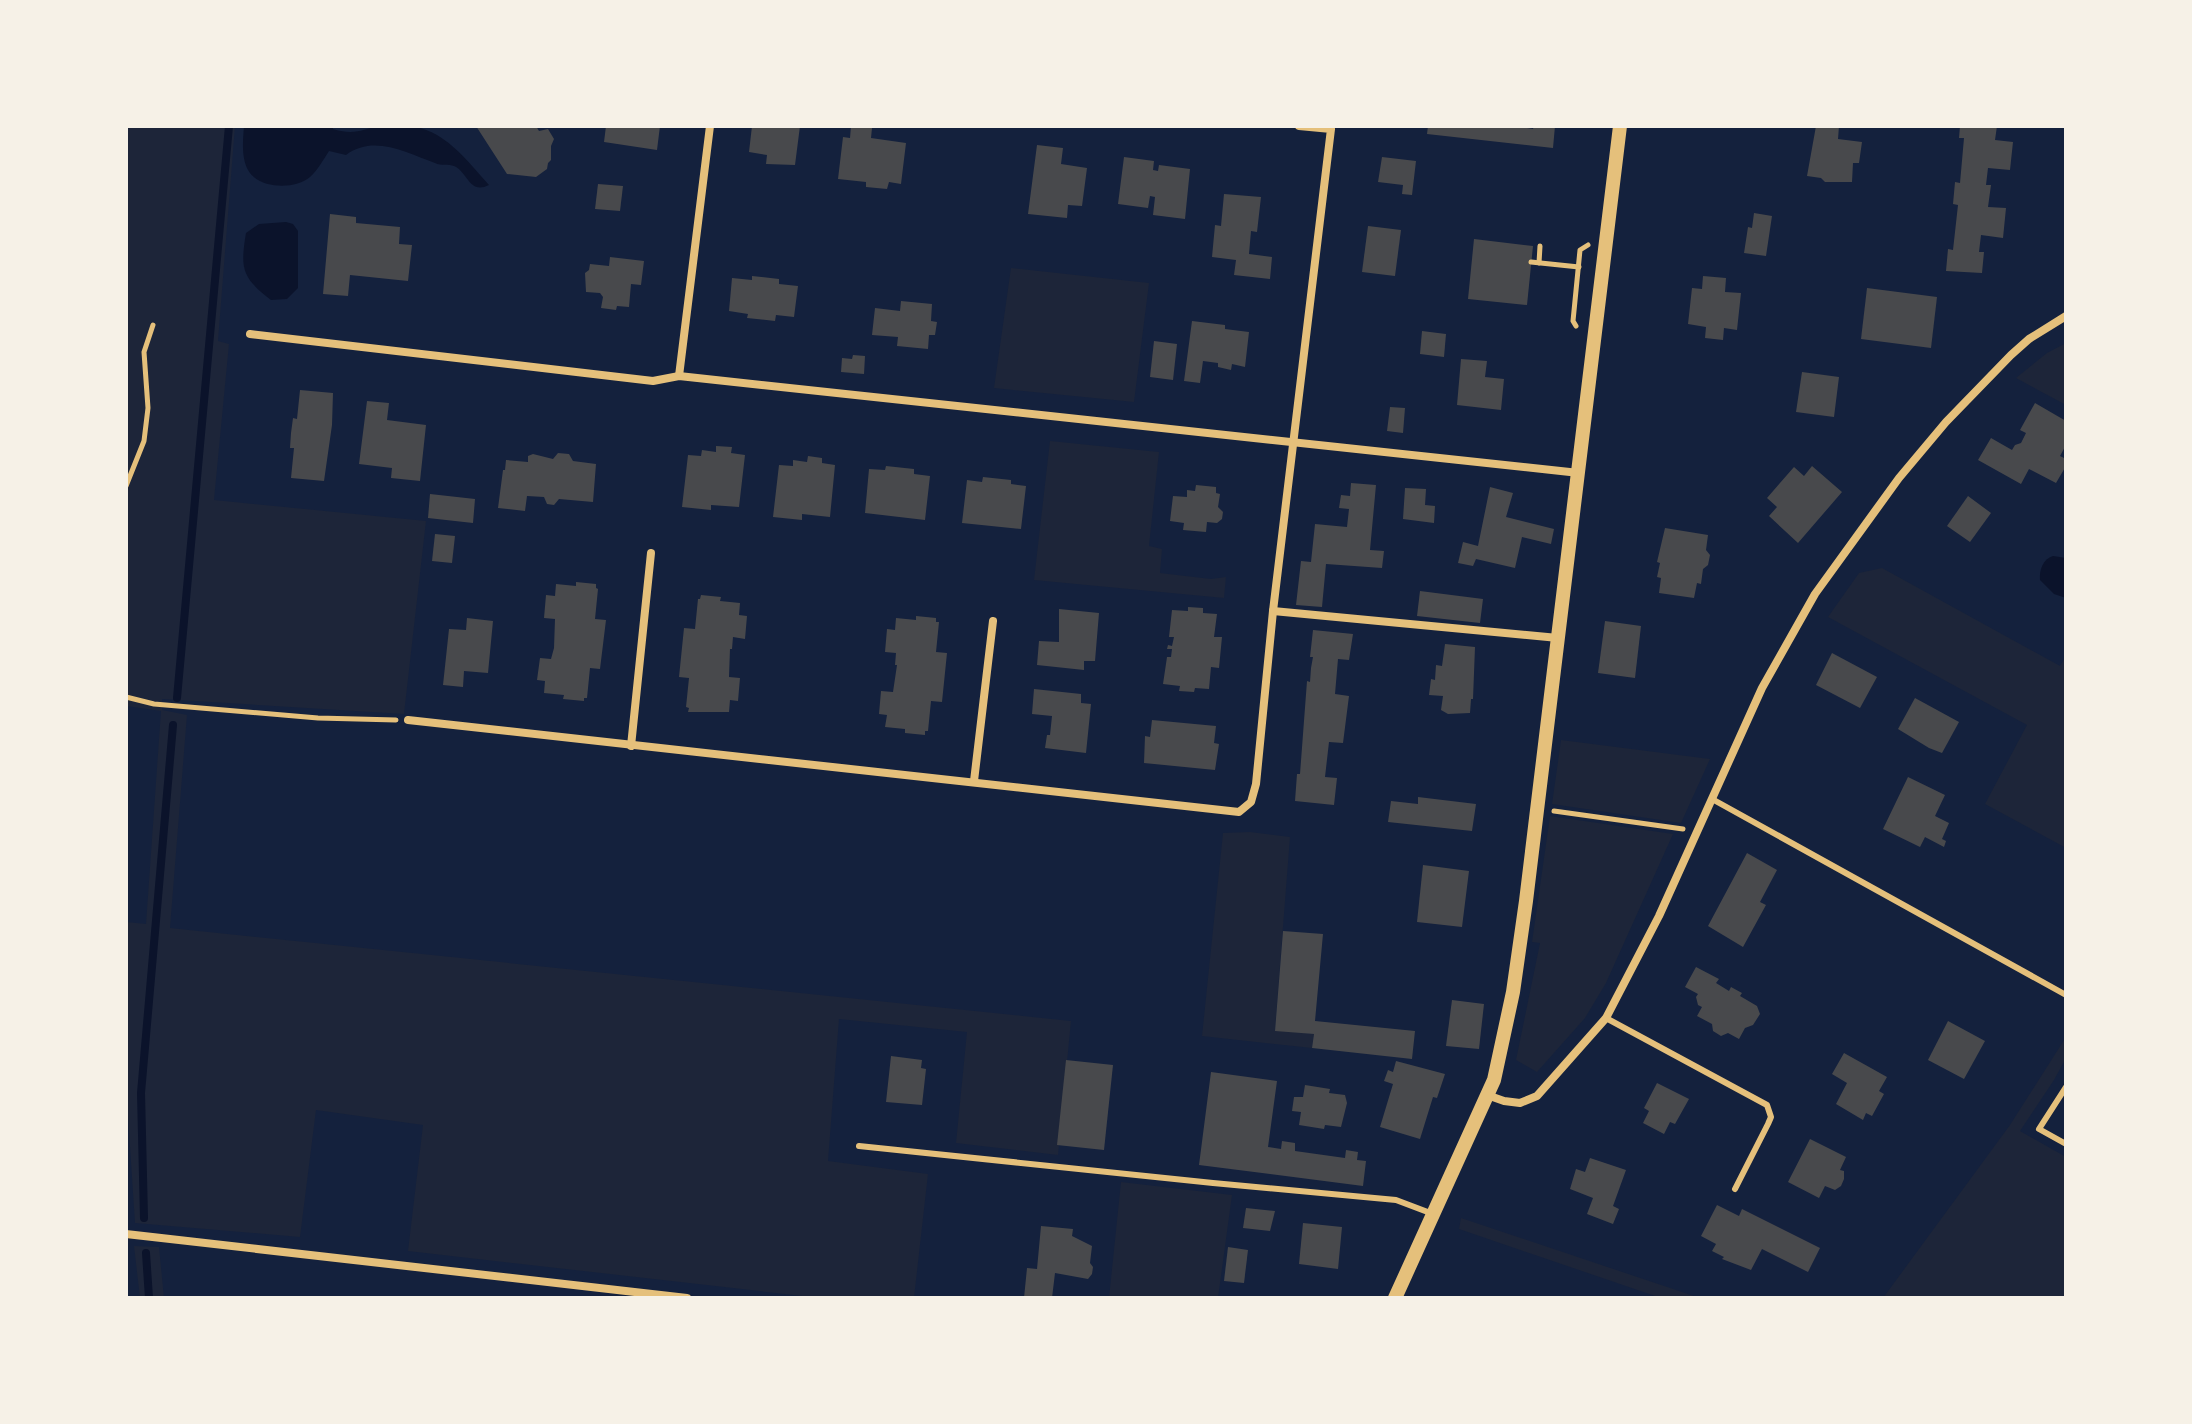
<svg xmlns="http://www.w3.org/2000/svg" width="2192" height="1424" viewBox="0 0 2192 1424" font-family="Ubuntu,sans-serif">
  <style>
    .green { fill: #1d2539 }
    .water { fill: #0b132b }
    .lines { fill: none; stroke-linecap: round; stroke-linejoin: round }
    .stream { stroke: #0b132b; stroke-width: 8 }
    .building { fill: #48494c }
    .path { stroke: #e5c07b; stroke-width: 5 }
    .service { stroke: #e5c07b; stroke-width: 6 }
    .minor { stroke: #e5c07b; stroke-width: 8 }
    .tertiary { stroke: #e5c07b; stroke-width: 14 }
  </style>
  <rect width="100%" height="100%" fill="#14213d"/>
  <g class="green">
    <polygon points="126,126 235,126 218,341 229,344 214,500 426,521 404,714 162,699 162,710 187,715 170,928 1071,1021 1058,1155 956,1143 967,1032 839,1019 828,1161 928,1174 914,1298 820,1298 408,1251 423,1125 316,1110 300,1237 135,1223 126,1086 126,922 146,924 161,711 126,706"/>
    <polygon points="1011,268 1149,283 1134,402 994,388"/>
    <polygon points="2066,343 2066,405 2016,378 2047,353"/>
    <polygon points="1050,441 1159,452 1149,546 1162,549 1160,573 1211,579 1226,577 1224,598 1034,580"/>
    <polygon points="1882,568 2060,666 2066,656 2066,848 1985,804 2027,725 1828,617 1859,573"/>
    <polygon points="1561,740 1710,759 1681,823 1552,804"/>
    <polygon points="1550,816 1673,834 1606,983 1585,1018 1537,1072 1516,1060 1540,943 1532,942"/>
    <polygon points="1250,832 1290,837 1275,1030 1314,1034 1312,1048 1202,1036 1223,833"/>
    <polygon points="2066,1037 2066,1058 2054,1080 2020,1131 2066,1157 2066,1298 1883,1298 2010,1125"/>
    <polygon points="1121,1182 1232,1195 1218,1298 1109,1298"/>
    <polygon points="1461,1218 1700,1298 1661,1298 1459,1229"/>
    <polygon points="134,1246 159,1247 164,1298 140,1298"/>
  </g>
  <g class="water">
    <path d="M244,126h89v3c23,7 28,0 48,-3 54,-8 76,23 108,59 -20,10 -21,-13 -35,-19 -5,-2 -13,0 -19,-3 -28,-10 -61,-29 -89,-8l-17,-4c-6,9 -11,19 -19,26 -15,13 -52,12 -62,-7 -7,-13 -5,-30 -4,-44z"/>
    <path d="M286,222l7,2 5,7v57l-11,11 -16,1c-29,-22 -31,-31 -25,-67l13,-9z"/>
    <path d="M2053,556l13,2v40l-12,-4 -14,-14c-1,-10 3,-21 13,-24z"/>
  </g>
  <g class="lines">
    <g class="stream">
      <polyline points="177,698 229,126"/>
      <polyline points="144,1218 141,1093 173,725"/>
      <polyline points="146,1253 149,1298"/>
    </g>
  </g>
  <g class="building">
    <polygon points="476,126 536,126 539,131 548,129 554,139 551,146 551,160 548,163 547,169 536,177 507,174"/>
    <polygon points="606,126 660,126 657,150 604,142"/>
    <polygon points="752,126 800,126 795,165 766,164 767,155 749,152"/>
    <polygon points="851,126 872,128 871,138 906,143 901,184 889,182 887,189 866,187 866,182 838,179 843,137 850,138"/>
    <polygon points="1428,126 1515,126 1533,129 1534,126 1555,126 1553,148 1427,134"/>
    <polygon points="1816,126 1839,126 1838,139 1862,142 1859,163 1853,163 1852,182 1825,182 1821,178 1807,176"/>
    <polygon points="1960,126 1997,126 1995,140 2013,142 2010,170 1988,168 1986,185 1991,185 1988,207 2006,208 2003,238 1981,235 1979,252 1984,252 1982,273 1946,271 1948,249 1953,250 1958,205 1953,204 1955,182 1960,183 1964,138 1959,138"/>
    <polygon points="1037,145 1063,148 1061,164 1087,168 1082,206 1068,205 1067,218 1028,214"/>
    <polygon points="1124,157 1154,161 1153,170 1158,171 1159,165 1190,169 1185,219 1153,215 1155,197 1150,196 1148,208 1118,204"/>
    <polygon points="1382,157 1416,161 1412,195 1402,194 1403,185 1378,182"/>
    <polygon points="598,184 623,186 620,211 595,209"/>
    <polygon points="1224,194 1261,197 1257,232 1251,231 1249,254 1272,257 1270,279 1234,275 1236,260 1212,257 1215,225 1221,226"/>
    <polygon points="1754,213 1772,216 1766,256 1744,253 1748,227 1752,228"/>
    <polygon points="330,214 356,217 356,223 400,227 399,244 412,245 408,281 350,275 348,296 323,294"/>
    <polygon points="1368,226 1401,230 1395,276 1362,272"/>
    <polygon points="1474,239 1533,246 1527,305 1468,299"/>
    <polygon points="610,257 644,261 641,285 631,284 629,307 617,306 616,310 601,308 603,297 600,293 586,292 585,273 589,270 590,264 609,266"/>
    <polygon points="752,276 779,279 779,284 798,286 794,317 776,315 775,321 747,318 748,314 729,311 732,278 752,280"/>
    <polygon points="1703,276 1726,278 1725,292 1741,293 1737,330 1724,328 1723,340 1705,338 1706,327 1688,324 1692,288 1702,289"/>
    <polygon points="1867,288 1937,297 1931,348 1861,339"/>
    <polygon points="901,301 932,304 931,321 937,322 935,335 929,335 928,349 897,346 898,337 872,335 875,308 900,311"/>
    <polygon points="1192,321 1225,325 1225,329 1249,332 1245,367 1232,364 1231,370 1218,367 1218,363 1203,361 1200,383 1184,381"/>
    <polygon points="1422,331 1446,334 1444,357 1420,354"/>
    <polygon points="1154,341 1177,344 1173,380 1150,377"/>
    <polygon points="853,355 865,356 864,374 841,372 842,358 852,359"/>
    <polygon points="1461,359 1487,361 1485,377 1504,379 1501,410 1457,405"/>
    <polygon points="1802,372 1839,377 1834,417 1796,412"/>
    <polygon points="300,390 333,393 332,425 324,481 291,478 294,448 290,448 291,433 293,418 297,419"/>
    <polygon points="367,401 389,403 387,420 426,425 420,481 391,478 392,468 359,464"/>
    <polygon points="2035,403 2066,421 2066,445 2060,456 2066,459 2066,466 2056,483 2029,469 2021,484 1978,460 1991,438 2012,450 2015,445 2021,443 2026,433 2020,430"/>
    <polygon points="1390,407 1405,408 1403,433 1387,431"/>
    <polygon points="716,446 732,447 731,453 745,455 739,507 711,505 711,510 682,507 688,455 701,456 702,450 716,452"/>
    <polygon points="558,453 569,454 573,461 596,464 593,502 559,499 554,505 547,504 544,497 527,496 525,511 498,508 503,470 505,470 506,460 528,462 528,456 533,454 553,459"/>
    <polygon points="808,456 822,458 822,463 835,465 830,517 802,514 802,520 773,517 779,465 793,466 793,460 807,462"/>
    <polygon points="886,466 914,469 914,474 930,476 925,520 865,513 869,469 885,470"/>
    <polygon points="1812,466 1842,492 1798,543 1769,516 1777,507 1767,498 1794,467 1804,476"/>
    <polygon points="983,477 1011,480 1011,484 1026,486 1021,529 962,523 967,480 982,482"/>
    <polygon points="1351,483 1376,485 1370,550 1384,551 1382,568 1326,564 1322,607 1296,605 1301,561 1311,562 1315,524 1347,527 1349,509 1339,508 1341,495 1350,496"/>
    <polygon points="1196,485 1216,487 1216,493 1220,494 1218,507 1223,512 1222,519 1217,523 1207,522 1206,532 1183,530 1184,523 1170,521 1173,496 1187,497 1187,490 1195,491"/>
    <polygon points="1490,487 1513,493 1506,517 1554,529 1551,544 1522,537 1515,568 1476,559 1473,566 1458,563 1463,542 1478,546"/>
    <polygon points="1405,488 1426,489 1425,505 1435,506 1434,523 1403,519"/>
    <polygon points="430,494 475,499 473,523 428,518"/>
    <polygon points="1968,496 1991,513 1970,542 1947,526"/>
    <polygon points="1665,528 1708,535 1706,550 1710,555 1708,565 1703,569 1701,584 1697,583 1694,598 1659,593 1661,578 1657,577 1660,563 1657,562"/>
    <polygon points="435,534 455,536 452,563 432,561"/>
    <polygon points="576,582 596,584 596,588 598,589 595,619 606,620 600,669 590,668 587,698 584,698 584,701 563,699 564,695 544,693 545,681 537,680 540,658 551,659 554,648 555,619 544,618 546,595 555,596 556,584 576,586"/>
    <polygon points="1420,591 1483,599 1480,623 1417,616"/>
    <polygon points="701,595 721,597 720,601 740,603 739,615 747,616 745,639 733,637 732,649 730,649 729,677 740,678 738,701 730,700 729,712 688,712 689,708 686,707 689,678 679,677 684,628 695,629 698,599 700,599"/>
    <polygon points="1188,607 1203,608 1203,613 1217,614 1214,637 1222,637 1219,668 1211,667 1209,689 1195,688 1194,692 1179,691 1180,686 1163,684 1167,657 1171,657 1172,649 1167,649 1168,645 1172,646 1174,637 1169,637 1172,610 1188,611"/>
    <polygon points="1059,609 1099,613 1095,661 1084,661 1084,670 1037,665 1039,641 1059,642"/>
    <polygon points="916,616 936,618 936,622 939,622 936,652 947,653 942,702 931,701 928,731 925,731 925,735 905,733 905,729 885,727 887,715 879,714 881,691 893,692 897,665 895,665 896,653 885,652 887,629 895,630 896,618 916,620"/>
    <polygon points="467,618 493,621 488,673 464,671 463,687 443,685 449,629 466,630"/>
    <polygon points="1605,621 1641,626 1635,678 1598,673"/>
    <polygon points="1313,630 1353,634 1349,660 1338,659 1335,694 1349,696 1343,743 1329,742 1325,777 1337,778 1334,805 1295,801 1297,774 1300,774 1307,681 1310,682 1311,668 1313,657 1310,657"/>
    <polygon points="1445,644 1475,647 1473,699 1471,699 1470,713 1448,714 1441,710 1443,696 1429,695 1431,679 1435,680 1436,665 1442,666"/>
    <polygon points="1832,653 1877,677 1860,708 1816,685"/>
    <polygon points="1034,689 1081,694 1081,703 1091,704 1086,753 1045,748 1047,735 1050,735 1052,716 1032,714"/>
    <polygon points="1915,698 1959,722 1942,753 1929,748 1898,729"/>
    <polygon points="1152,720 1216,726 1214,743 1219,744 1215,770 1144,763 1145,736 1150,737"/>
    <polygon points="1908,777 1945,795 1935,816 1949,823 1942,839 1946,841 1944,847 1925,837 1920,847 1883,829"/>
    <polygon points="1418,797 1476,804 1472,831 1388,822 1391,801 1418,804"/>
    <polygon points="1747,853 1777,870 1760,902 1766,905 1743,947 1708,926"/>
    <polygon points="1423,865 1469,871 1462,927 1417,922"/>
    <polygon points="1283,931 1323,934 1315,1021 1415,1031 1412,1059 1312,1048 1314,1034 1275,1031"/>
    <polygon points="1696,967 1719,979 1716,983 1729,991 1731,987 1742,993 1740,996 1757,1006 1760,1014 1753,1025 1745,1028 1739,1039 1728,1033 1721,1036 1713,1031 1712,1024 1697,1016 1702,1007 1698,1005 1696,997 1698,994 1685,987"/>
    <polygon points="1452,1000 1484,1004 1479,1049 1446,1046"/>
    <polygon points="1948,1021 1985,1041 1964,1079 1928,1060"/>
    <polygon points="1844,1053 1887,1077 1879,1091 1884,1094 1872,1116 1866,1113 1863,1120 1836,1104 1847,1083 1832,1074"/>
    <polygon points="891,1056 922,1060 921,1068 926,1069 922,1105 886,1102"/>
    <polygon points="1066,1060 1113,1065 1104,1150 1057,1145"/>
    <polygon points="1396,1061 1445,1074 1437,1098 1433,1097 1420,1139 1380,1127 1393,1084 1384,1081 1388,1070 1393,1072"/>
    <polygon points="1211,1072 1277,1081 1268,1147 1281,1149 1282,1141 1295,1143 1295,1151 1345,1158 1346,1150 1358,1152 1357,1160 1366,1161 1363,1186 1199,1165"/>
    <polygon points="1657,1083 1689,1099 1675,1124 1670,1122 1664,1134 1643,1123 1649,1111 1644,1108"/>
    <polygon points="1305,1085 1330,1089 1329,1093 1345,1095 1347,1103 1341,1127 1325,1125 1324,1129 1299,1125 1301,1112 1292,1111 1294,1097 1303,1097"/>
    <polygon points="1810,1139 1846,1157 1840,1170 1844,1171 1844,1179 1841,1186 1835,1190 1825,1186 1819,1198 1788,1182"/>
    <polygon points="1590,1158 1626,1170 1613,1206 1619,1209 1613,1224 1587,1214 1593,1198 1570,1189 1576,1169 1585,1172"/>
    <polygon points="1717,1205 1739,1216 1742,1209 1820,1248 1808,1272 1762,1249 1751,1270 1722,1259 1724,1257 1712,1251 1716,1244 1701,1236"/>
    <polygon points="1246,1208 1275,1211 1270,1231 1243,1228"/>
    <polygon points="1303,1223 1342,1227 1338,1269 1299,1264"/>
    <polygon points="1041,1226 1073,1229 1072,1236 1092,1246 1090,1263 1093,1267 1092,1274 1088,1279 1055,1273 1052,1298 1024,1298 1027,1268 1037,1269"/>
    <polygon points="1228,1247 1248,1250 1244,1283 1224,1281"/>
  </g>
  <g class="lines">
    <g class="path">
      <polyline points="1531,262 1579,267"/>
      <polyline points="1539,263 1540,246"/>
      <polyline points="1576,326 1573,321 1580,250 1588,245"/>
      <polyline points="126,486 144,441 148,408 144,352 153,325"/>
      <polyline points="126,697 154,704 318,718 396,720"/>
      <polyline points="1554,811 1683,829"/>
    </g>
    <g class="service">
      <polyline points="1712,799 2066,995"/>
      <polyline points="1606,1018 1767,1105 1771,1117 1768,1124 1735,1189"/>
      <polyline points="2066,1087 2039,1129 2066,1144"/>
      <polyline points="859,1146 1213,1183 1396,1200 1433,1214"/>
    </g>
    <g class="minor">
      <polyline points="250,334 653,381 679,376 1579,473"/>
      <polyline points="679,376 710,126"/>
      <polyline points="1273,611 1558,638"/>
      <polyline points="408,720 1239,812 1251,802 1256,784 1273,611 1331,129 1299,126"/>
      <polyline points="631,746 651,553"/>
      <polyline points="974,781 993,621"/>
      <polyline points="1487,1095 1504,1101 1520,1103 1537,1096 1606,1018 1659,916 1762,688 1815,594 1899,478 1946,422 2011,355 2029,339 2066,316"/>
      <polyline points="126,1234 687,1298"/>
    </g>
    <polyline class="tertiary" points="1395,1298 1494,1080 1513,992 1526,901 1620,126"/>
  </g>
  <rect width="2192" height="1424" fill="none" stroke="#f6f1e7" stroke-width="256"/>
</svg>
